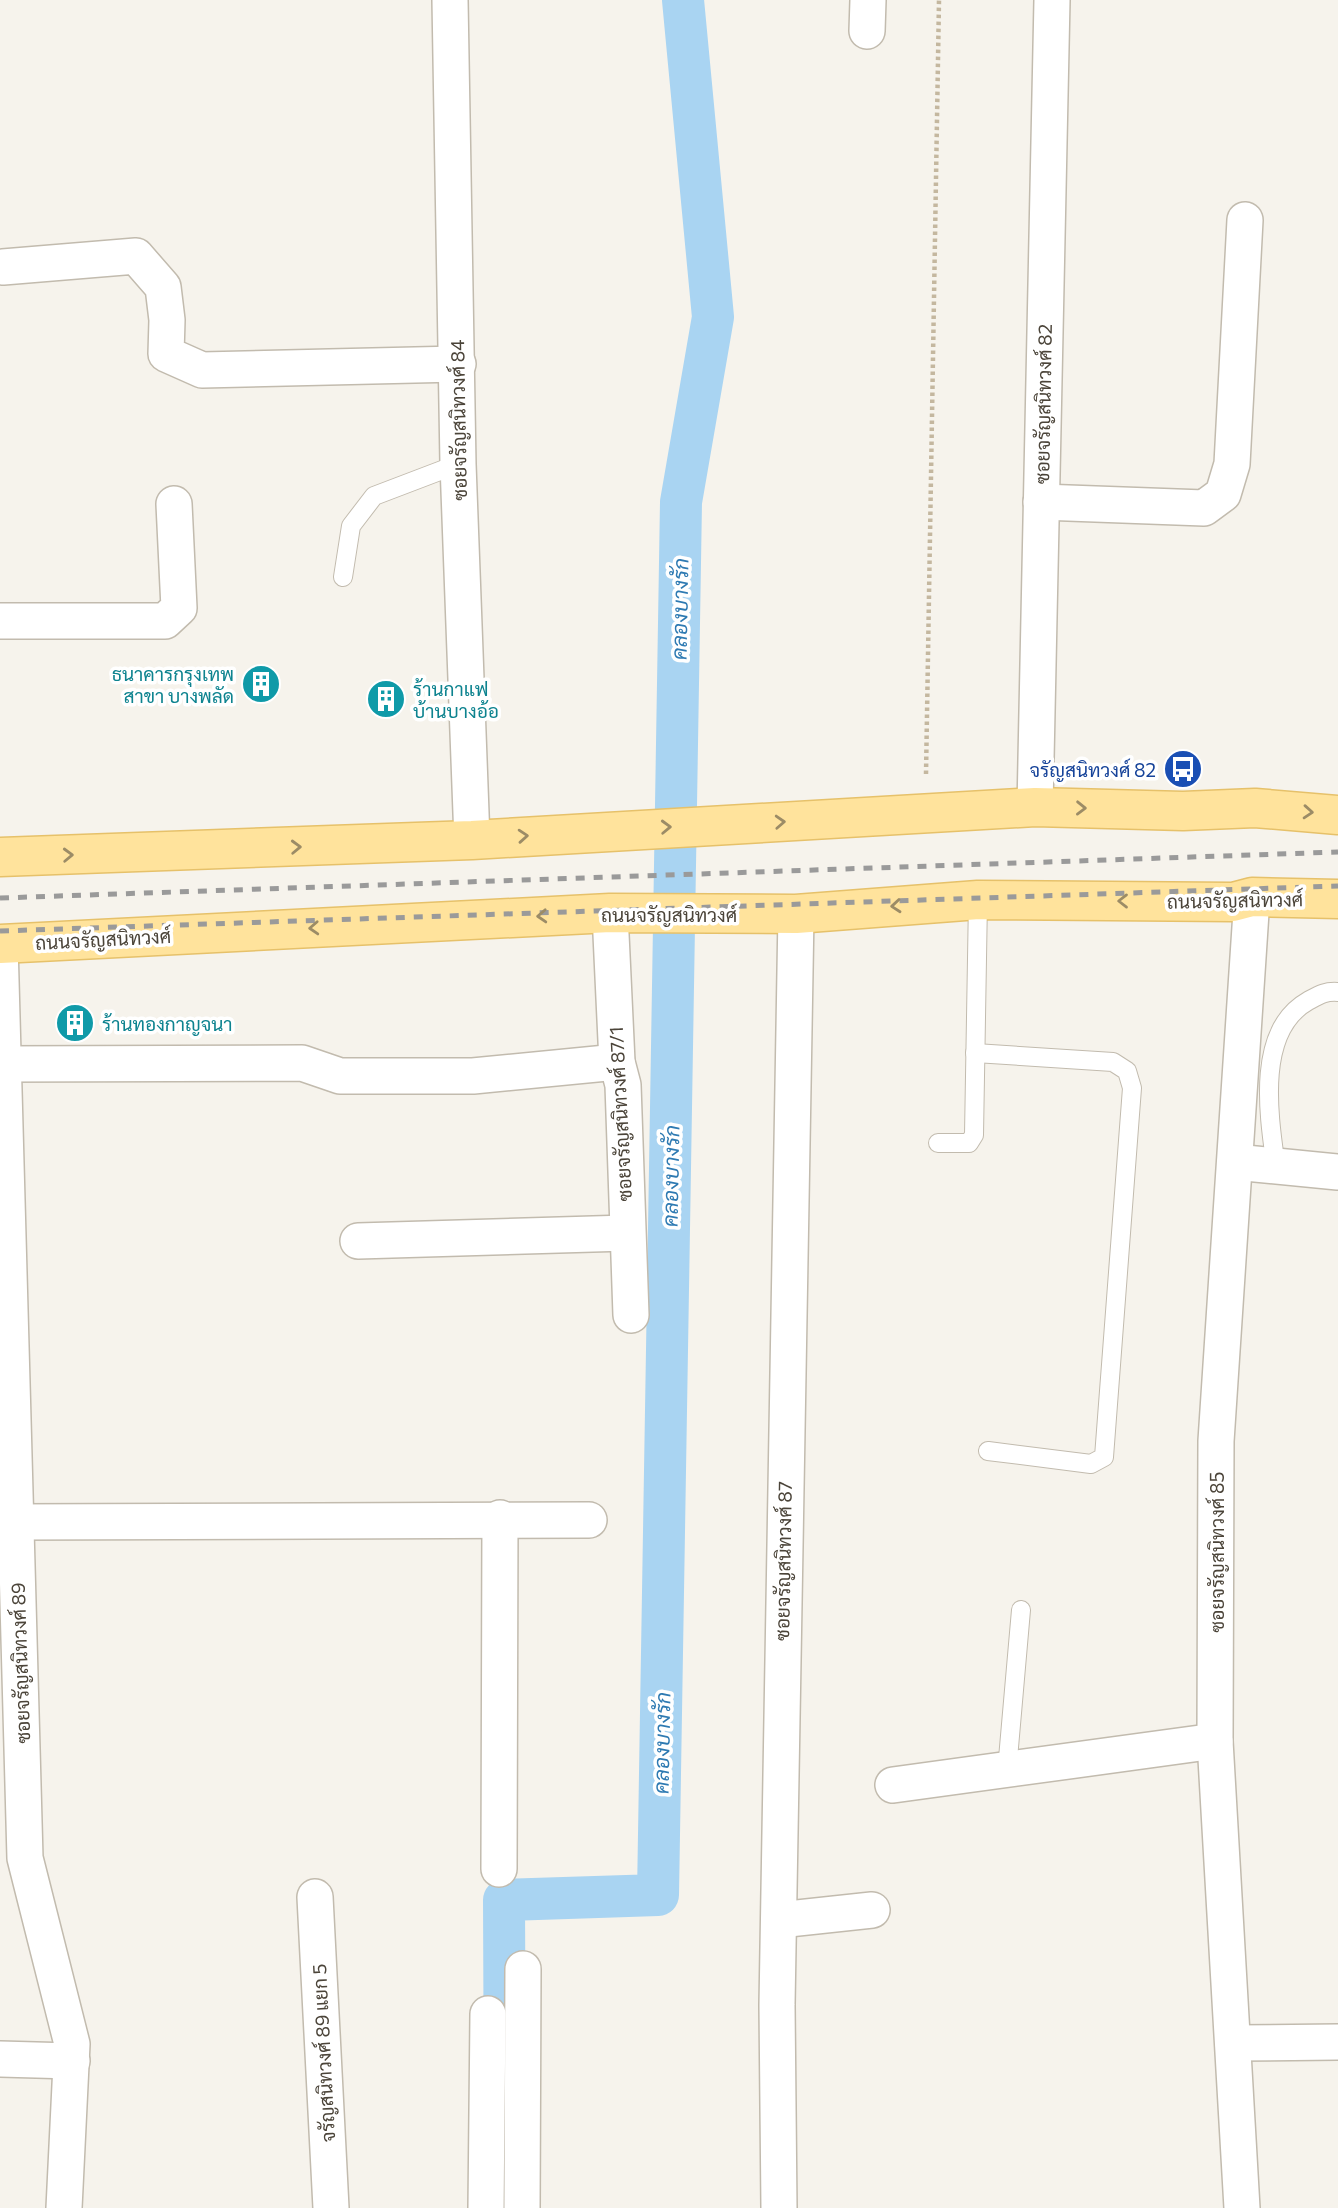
<svg xmlns="http://www.w3.org/2000/svg" width="1338" height="2208" viewBox="0 0 1338 2208" font-family="Commissioner,Sarabun,sans-serif">
  <style>
    .lines { fill: none; stroke-linecap: round; stroke-linejoin: round }
    .canal { stroke: #a9d4f2; stroke-width: 42 }
    .service-casing { stroke: #c2bbae; stroke-width: 20 }
    .minor-casing { stroke: #c2bbae; stroke-width: 38 }
    .primary-casing { stroke: #e6c16a; stroke-width: 41 }
    .path { stroke: #c4b79f; stroke-width: 4.5; stroke-dasharray: 3.5 3.5; stroke-linecap: butt }
    .service { stroke: #fff; stroke-width: 18 }
    .minor { stroke: #fff; stroke-width: 35 }
    .primary { stroke: #ffe39c; stroke-width: 38 }
    .rail { stroke: #9a9a9a; stroke-width: 5; stroke-dasharray: 9 9; stroke-linecap: butt }
    .oneway { stroke: #9c8c66 }
    .labels { text-anchor: middle; dominant-baseline: central; stroke-width: 7; stroke-linejoin: round; paint-order: stroke }
    .street-label { font-size: 19px; fill: #4b4439; stroke: #fff }
    .culture-label { font-size: 19px; fill: #0d838f; stroke: #fff; text-anchor: start }
    .transit-label { font-size: 19px; fill: #164399; stroke: #fff; text-anchor: end }
    .water-label { font-size: 21px; font-style: italic; fill: #2e7ab2; stroke: #fff }
  </style>
  <rect width="100%" height="100%" fill="#f6f3ec"/>
  <g class="lines">
    <polyline class="canal" points="505,2135 504,1900 658,1895 681,502 713,317 683,0"/>
    <defs>
      <g id="service">
        <polyline points="343,577 351,526 374,496 458,464"/>
        <polyline points="975,1053 1113,1062 1127,1071 1132,1088 1104,1457 1091,1464 988,1451"/>
        <polyline points="938,1143 969,1143 974,1135 978,900"/>
        <path d="M1276,1167c-7,-50 -21,-136 32,-166 11,-6 17,-10 30,-9"/>
        <polyline points="1007,1770 1021,1610"/>
      </g>
      <g id="minor">
        <polyline points="450,0 458,464 472,840"/>
        <polyline points="867,31 868,0"/>
        <polyline points="3,267 136,256 163,287 167,320 166,354 202,370 458,364"/>
        <polyline points="1041,502 1204,508 1223,494 1232,464 1245,220"/>
        <polyline points="0,621 165,621 179,608 174,504"/>
        <polyline points="1035,807 1052,0"/>
        <polyline points="610,913 617,1062 623,1085 631,1315"/>
        <polyline points="0,944 25,1858 72,2044 64,2208"/>
        <polyline points="3,1064 302,1063 340,1076 473,1076 617,1062"/>
        <polyline points="1235,1162 1338,1172"/>
        <polyline points="358,1241 627,1233"/>
        <polyline points="16,1522 589,1520"/>
        <polyline points="893,1785 1215,1741"/>
        <polyline points="499,1869 500,1518"/>
        <polyline points="315,1897 331,2208"/>
        <polyline points="779,1920 872,1910"/>
        <polyline points="1233,2043 1338,2042"/>
        <polyline points="0,2059 72,2061"/>
        <polyline points="486,2208 488,2014"/>
        <polyline points="522,2208 523,1969"/>
        <polyline points="779,2208 777,2005 796,914"/>
        <polyline points="1242,2208 1215,1741 1216,1441 1252,897"/>
      </g>
      <g id="primary">
        <polyline points="0,857 472,840 1035,807 1183,811 1255,808 1338,815"/>
        <polyline points="0,944 610,913 796,914 978,900 1233,902 1252,897 1338,899"/>
      </g>
    </defs>
    <use href="#service" class="service-casing"/>
    <use href="#minor" class="minor-casing"/>
    <use href="#primary" class="primary-casing"/>
    <polyline class="path" points="926,774 939,0"/>
    <use href="#service" class="service"/>
    <use href="#minor" class="minor"/>
    <use href="#primary" class="primary"/>
    <g class="rail">
      <polyline points="0,898 1338,852"/>
      <polyline points="0,931 1338,886"/>
    </g>
  </g>
  <defs><path id="oneway-chevron" d="M-2-3.5L2.5 0L-2 3.5" fill="none" stroke-width="1.6" stroke-linecap="round" stroke-linejoin="round" transform="scale(1.75)"/></defs>
  <g class="oneway">
    <use href="#oneway-chevron" transform="translate(1081 808) rotate(1)"/>
    <use href="#oneway-chevron" transform="translate(1308 812) rotate(4)"/>
    <use href="#oneway-chevron" transform="translate(780 822) rotate(-3)"/>
    <use href="#oneway-chevron" transform="translate(666 827) rotate(-2)"/>
    <use href="#oneway-chevron" transform="translate(523 836) rotate(-4)"/>
    <use href="#oneway-chevron" transform="translate(296 847) rotate(-2)"/>
    <use href="#oneway-chevron" transform="translate(68 855) rotate(-2)"/>
    <use href="#oneway-chevron" transform="translate(1123 901) rotate(-180)"/>
    <use href="#oneway-chevron" transform="translate(896 906) rotate(175)"/>
    <use href="#oneway-chevron" transform="translate(542 916) rotate(177)"/>
    <use href="#oneway-chevron" transform="translate(314 928) rotate(177)"/>
  </g>
  <defs>
    <symbol id="building-disc" viewBox="-11 -11 22 22"><circle r="9.5" fill="#0f9aa8" stroke="#fff"/><path d="M-4-6H4V6H1V3H-1V6H-4ZM-2.5-4.3h1.7v1.8h-1.7ZM.8-4.3h1.7v1.8H.8ZM-2.5-1h1.7V.8h-1.7ZM.8-1h1.7V.8H.8Z" fill="#fff"/></symbol>
    <symbol id="bus-disc" viewBox="-11 -11 22 22"><circle r="9.5" fill="#1a4fb4" stroke="#fff"/><path d="M-5-6H5V4H4V6H2V4H-2V6H-4V4H-5ZM-3.5-4V0h7V-4ZM-3.5 1.2v1.5H-2V1.2ZM2 1.2v1.5H3.5V1.2Z" fill="#fff"/></symbol>
  </defs>
  <g fill-rule="evenodd">
    <use href="#building-disc" x="239" y="662" width="44" height="44"/>
    <use href="#building-disc" x="364" y="677" width="44" height="44"/>
    <use href="#bus-disc" x="1161" y="747" width="44" height="44"/>
    <use href="#building-disc" x="53" y="1001" width="44" height="44"/>
  </g>
  <g class="labels">
    <g class="street-label">
      <text transform="translate(1043 404) rotate(-89)">ซอยจรัญสนิทวงศ์ 82</text>
      <text transform="translate(458 420) rotate(-91)">ซอยจรัญสนิทวงศ์ 84</text>
      <text transform="translate(1235 900) rotate(-1)">ถนนจรัญสนิทวงศ์</text>
      <text x="669" y="914">ถนนจรัญสนิทวงศ์</text>
      <text transform="translate(103 939) rotate(-3)">ถนนจรัญสนิทวงศ์</text>
      <text transform="translate(620 1114) rotate(-93)">ซอยจรัญสนิทวงศ์ 87/1</text>
      <text transform="translate(1216 1552) rotate(-90)">ซอยจรัญสนิทวงศ์ 85</text>
      <text transform="translate(783 1561) rotate(-89)">ซอยจรัญสนิทวงศ์ 87</text>
      <text transform="translate(20 1663) rotate(-92)">ซอยจรัญสนิทวงศ์ 89</text>
      <text transform="translate(323 2053) rotate(-93)">จรัญสนิทวงศ์ 89 แยก 5</text>
    </g>
    <g class="culture-label">
      <text x="234" y="673" text-anchor="end">ธนาคารกรุงเทพ<tspan x="234" dy="22">สาขา บางพลัด</tspan></text>
      <text x="413" y="688">ร้านกาแฟ<tspan x="413" dy="22">บ้านบางอ้อ</tspan></text>
      <text x="102" y="1023">ร้านทองกาญจนา</text>
    </g>
    <g class="transit-label">
      <text x="1156" y="769">จรัญสนิทวงศ์ 82</text>
    </g>
    <g class="water-label">
      <text transform="translate(679 609) rotate(-89)">คลองบางรัก</text>
      <text transform="translate(670 1176) rotate(-89)">คลองบางรัก</text>
      <text transform="translate(661 1743) rotate(-89)">คลองบางรัก</text>
    </g>
  </g>
</svg>
